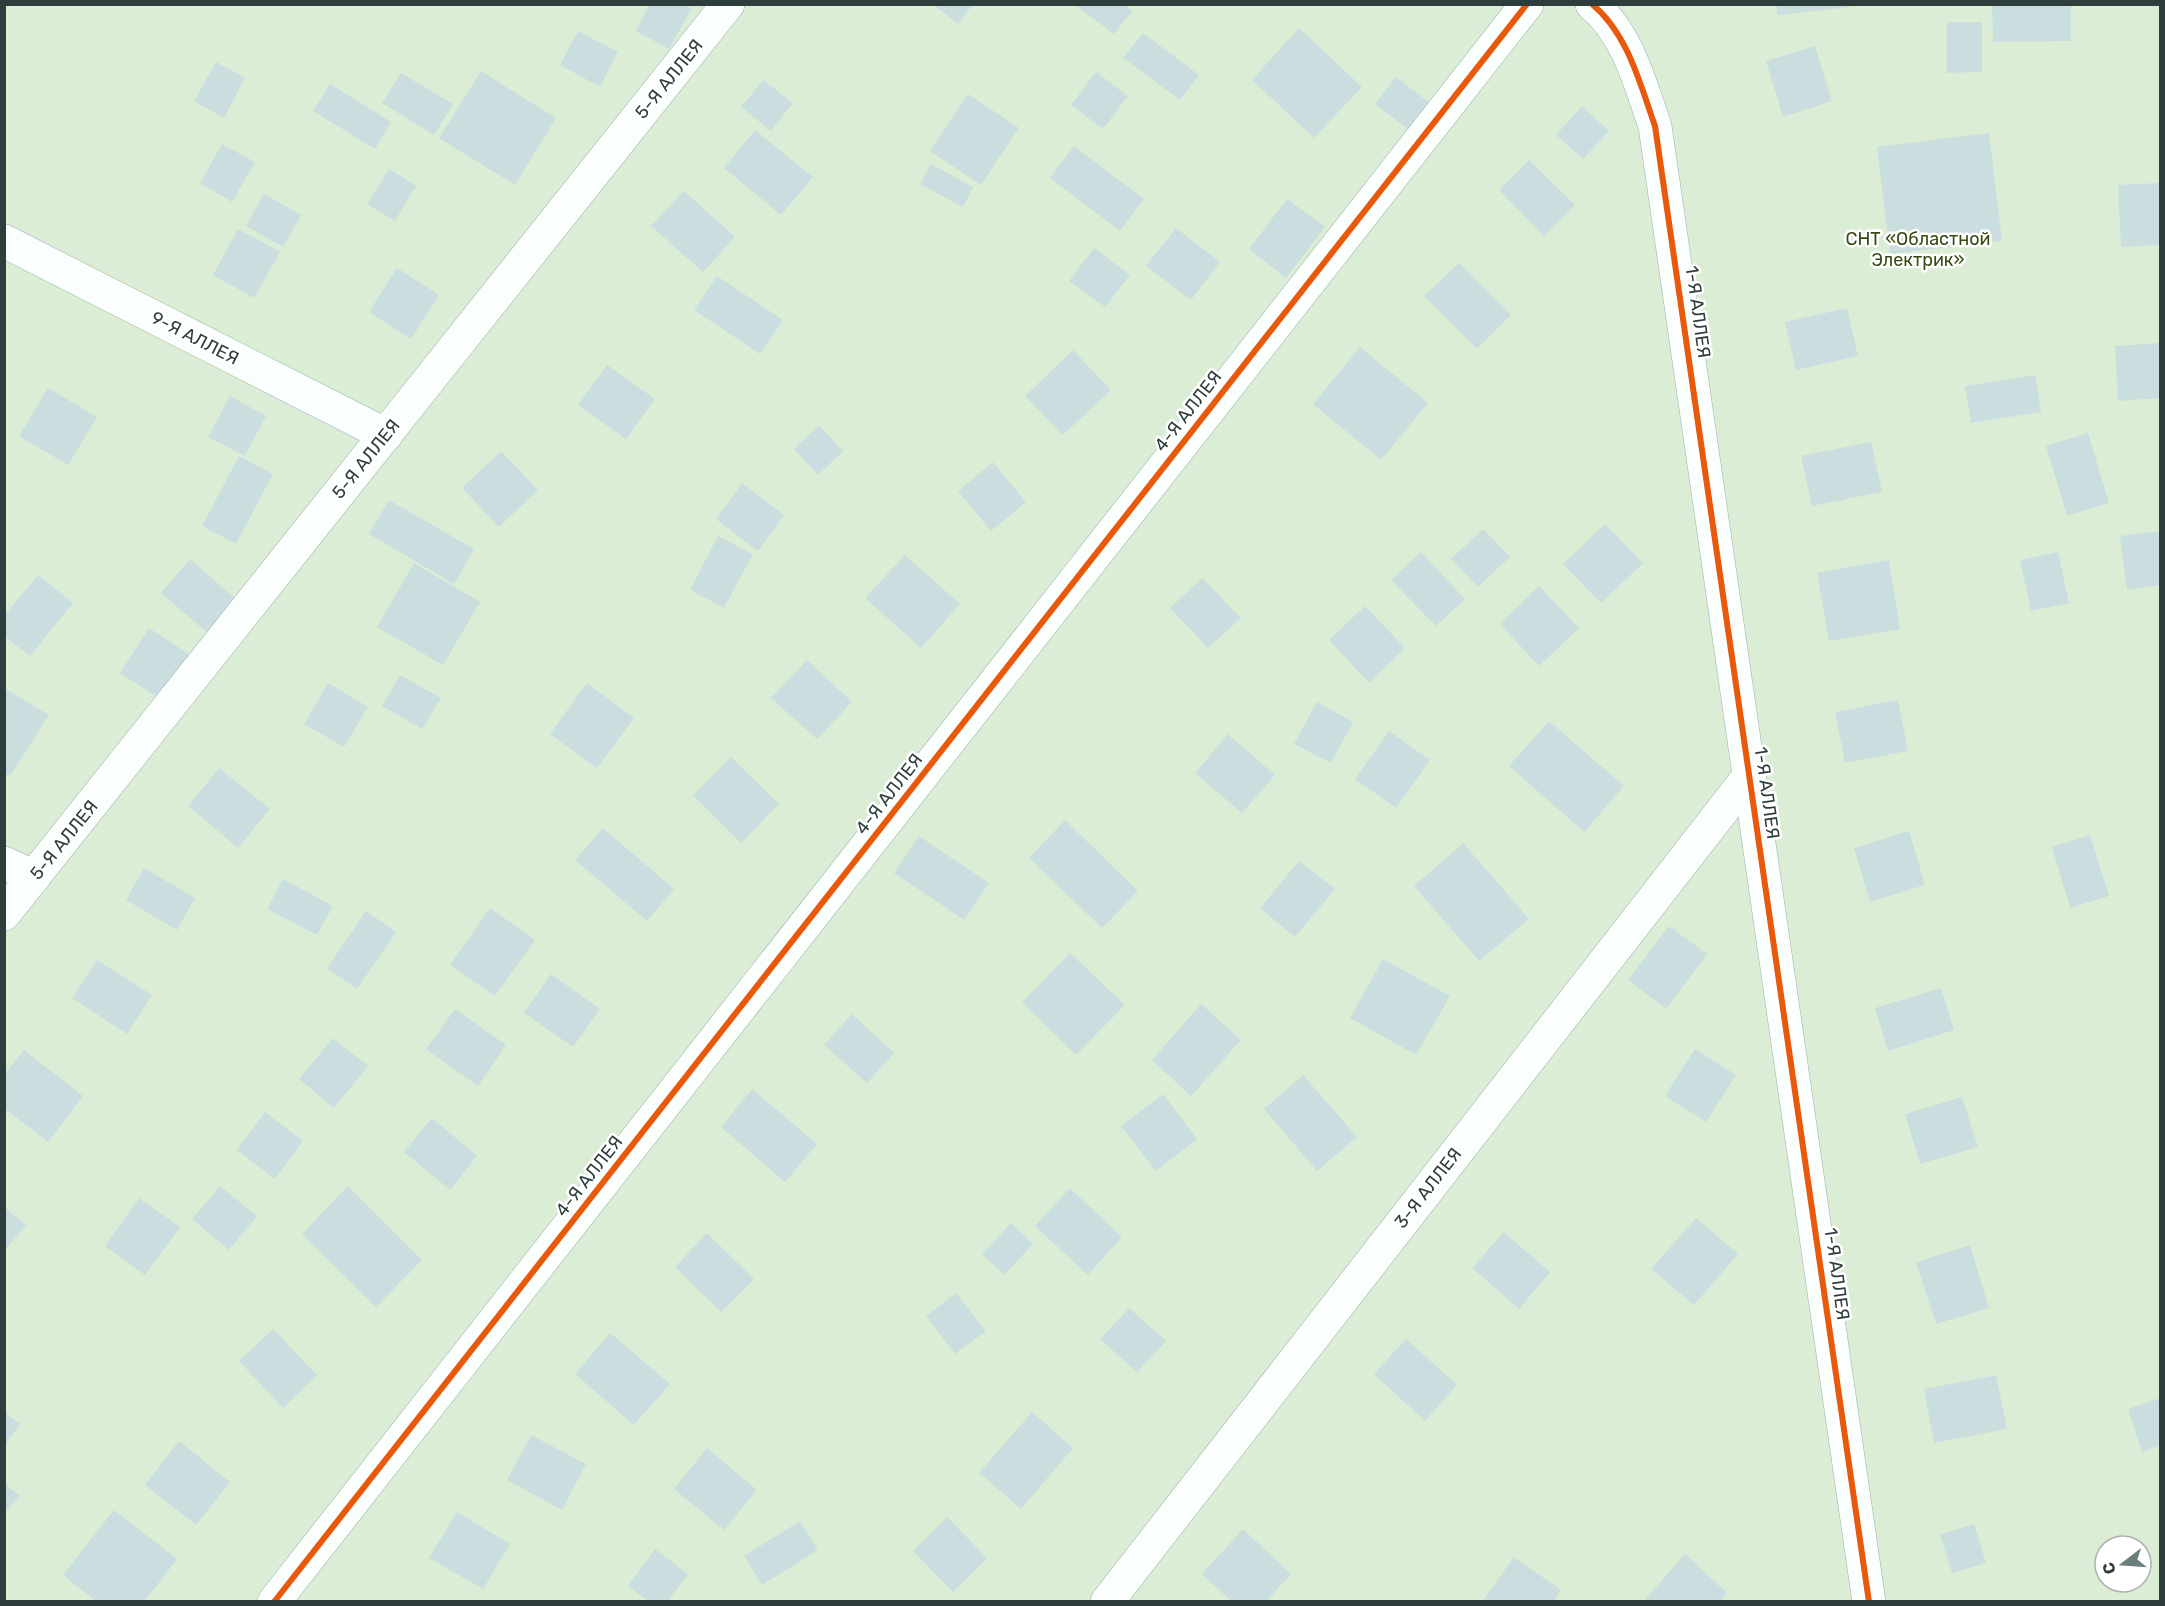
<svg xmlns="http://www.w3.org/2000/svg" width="2165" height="1606" viewBox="0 0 2165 1606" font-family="Rubik,sans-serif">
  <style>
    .green { fill: #dbeed5; fill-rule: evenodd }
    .building { fill: #cadee0 }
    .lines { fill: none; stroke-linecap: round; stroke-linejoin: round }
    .minor-casing { stroke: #9caeac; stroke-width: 34 }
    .minor { stroke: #fafefd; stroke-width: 33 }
    .cycleway-casing { stroke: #fff; stroke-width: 10 }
    .cycleway { stroke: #e8590c; stroke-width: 6 }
    .labels { text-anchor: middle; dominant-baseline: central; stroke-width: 5; stroke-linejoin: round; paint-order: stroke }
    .street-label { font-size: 18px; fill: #2d3e3c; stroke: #fff }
    .park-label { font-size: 18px; fill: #374910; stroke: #fff }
  </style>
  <rect width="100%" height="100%" fill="#dff6f3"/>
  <path class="green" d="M5,5h2155v1596l-2155,1zM2105,1546h36v36h-36z"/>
  <g class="building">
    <polygon points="650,4 683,4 691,9 669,49 636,31"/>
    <polygon points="933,4 973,4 958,24"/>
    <polygon points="1074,4 1124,4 1132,11 1114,34"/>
    <polygon points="1777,4 1850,4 1850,7 1777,15"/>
    <polygon points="1992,4 2071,4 2071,41 1993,42"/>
    <polygon points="1947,22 1982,22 1982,72 1947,73"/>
    <polygon points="1299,28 1362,87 1314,138 1252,80"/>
    <polygon points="578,31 618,52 600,87 560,65"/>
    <polygon points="1143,33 1199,75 1180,100 1123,58"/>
    <polygon points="1815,46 1832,101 1783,117 1766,61"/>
    <polygon points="216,62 245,78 224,118 194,101"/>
    <polygon points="481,71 556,118 515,185 439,138"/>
    <polygon points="1096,72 1128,96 1103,129 1071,105"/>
    <polygon points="401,73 453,104 434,135 382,103"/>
    <polygon points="1396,77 1434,106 1413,133 1375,104"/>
    <polygon points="763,80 793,103 771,131 741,107"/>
    <polygon points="330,84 391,122 375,149 313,111"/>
    <polygon points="968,94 1019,128 981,185 930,151"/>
    <polygon points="1582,106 1609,131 1583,159 1556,135"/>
    <polygon points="755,130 813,177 781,215 724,168"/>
    <polygon points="1989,133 2002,241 1890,254 1877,147"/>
    <polygon points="222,144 255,162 232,202 200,183"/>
    <polygon points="1074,146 1144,199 1120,231 1050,178"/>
    <polygon points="1529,160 1575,205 1544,236 1499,190"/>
    <polygon points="931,164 973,187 963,207 920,184"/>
    <polygon points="389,169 416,186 395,221 367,204"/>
    <polygon points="2160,183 2160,245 2121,247 2118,185"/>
    <polygon points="684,191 735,237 703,272 651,226"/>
    <polygon points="264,194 301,215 283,247 246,226"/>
    <polygon points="1287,199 1325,227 1286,278 1249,249"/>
    <polygon points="1176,228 1220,262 1191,300 1146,266"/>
    <polygon points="238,229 280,252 254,298 213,275"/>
    <polygon points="1094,248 1130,275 1105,307 1069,281"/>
    <polygon points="1459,263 1511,315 1477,349 1424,296"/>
    <polygon points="397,268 439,295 411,339 369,312"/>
    <polygon points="717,276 783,320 760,354 694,310"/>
    <polygon points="1847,308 1858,356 1796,370 1785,322"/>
    <polygon points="2160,343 2160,398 2118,401 2115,346"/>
    <polygon points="1360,347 1428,403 1381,460 1313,404"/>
    <polygon points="1073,350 1111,390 1063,435 1025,396"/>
    <polygon points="607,365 655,399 626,439 578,405"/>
    <polygon points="2035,375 2041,412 1971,423 1965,386"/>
    <polygon points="48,388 97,417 68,465 19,436"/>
    <polygon points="230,396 266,416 245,456 208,437"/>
    <polygon points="819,425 843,451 818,475 794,449"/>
    <polygon points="2088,433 2109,503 2067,516 2046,446"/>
    <polygon points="1871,442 1882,492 1812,506 1801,456"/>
    <polygon points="501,451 538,490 499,527 462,488"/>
    <polygon points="239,456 273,474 236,544 202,526"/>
    <polygon points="993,462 1026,502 991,531 958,491"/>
    <polygon points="742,483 784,515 758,551 716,519"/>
    <polygon points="389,500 474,549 454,584 369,534"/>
    <polygon points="1605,524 1643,563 1601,603 1563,564"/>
    <polygon points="1483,529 1510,557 1478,587 1451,559"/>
    <polygon points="2160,531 2160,585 2127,590 2120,536"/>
    <polygon points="718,536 753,554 724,608 690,590"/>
    <polygon points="1421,552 1465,599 1436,626 1391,580"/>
    <polygon points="2058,552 2069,603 2031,611 2020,560"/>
    <polygon points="905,555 960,604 921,648 865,598"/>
    <polygon points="190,559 239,602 210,635 161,593"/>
    <polygon points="1889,560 1900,629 1829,641 1817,573"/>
    <polygon points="414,563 480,602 443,665 377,627"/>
    <polygon points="38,575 73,603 30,656 4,636 4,616"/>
    <polygon points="1202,578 1241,618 1208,648 1170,608"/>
    <polygon points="1539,586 1579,628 1539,666 1500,624"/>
    <polygon points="1365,606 1405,648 1369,683 1329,640"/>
    <polygon points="149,628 192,656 163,701 120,673"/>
    <polygon points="807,660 852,702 817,739 771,698"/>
    <polygon points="400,675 441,698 422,729 382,706"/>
    <polygon points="328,683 368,707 344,747 304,724"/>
    <polygon points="587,683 634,718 597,768 550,734"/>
    <polygon points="4,688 49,715 10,776 4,773"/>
    <polygon points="1898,700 1908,751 1845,763 1835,712"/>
    <polygon points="1317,702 1353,722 1331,763 1294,744"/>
    <polygon points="1549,721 1624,786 1584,832 1509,766"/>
    <polygon points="1389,731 1430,760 1396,808 1355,779"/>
    <polygon points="1228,734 1275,775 1242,813 1195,773"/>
    <polygon points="731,757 779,804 741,843 693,795"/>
    <polygon points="219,768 270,809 238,848 188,806"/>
    <polygon points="1065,820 1138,891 1102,928 1029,858"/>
    <polygon points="603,828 674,889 647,921 575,860"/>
    <polygon points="1909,831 1925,885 1870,902 1854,848"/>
    <polygon points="2090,835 2109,896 2070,908 2052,847"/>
    <polygon points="919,836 989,883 964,920 894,873"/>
    <polygon points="1463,843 1529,919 1479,961 1414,886"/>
    <polygon points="1299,861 1335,889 1295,937 1260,908"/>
    <polygon points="144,868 195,898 177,930 126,900"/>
    <polygon points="283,879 333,906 317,935 267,909"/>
    <polygon points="490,908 535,940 495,996 450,965"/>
    <polygon points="366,911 396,932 357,989 327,968"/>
    <polygon points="1669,926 1707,954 1666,1009 1628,980"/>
    <polygon points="1070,953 1125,1005 1076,1055 1022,1002"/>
    <polygon points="1383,959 1450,996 1416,1055 1350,1018"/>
    <polygon points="97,960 152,995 127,1034 72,998"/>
    <polygon points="551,974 600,1009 573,1047 524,1013"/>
    <polygon points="1941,988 1954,1030 1888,1051 1875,1008"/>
    <polygon points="1201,1004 1241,1040 1191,1096 1152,1060"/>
    <polygon points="455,1009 506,1045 478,1086 426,1049"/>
    <polygon points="852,1014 894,1053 867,1083 824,1045"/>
    <polygon points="333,1038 368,1066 334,1108 299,1079"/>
    <polygon points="1695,1049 1736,1075 1706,1122 1665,1096"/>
    <polygon points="24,1050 83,1096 48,1142 4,1108 4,1075"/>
    <polygon points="1303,1075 1357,1137 1317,1171 1264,1109"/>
    <polygon points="752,1089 817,1144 785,1182 721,1127"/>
    <polygon points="1163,1094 1197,1139 1156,1171 1121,1126"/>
    <polygon points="1962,1097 1978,1147 1920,1164 1905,1114"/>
    <polygon points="265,1112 303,1141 275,1179 237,1150"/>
    <polygon points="432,1118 477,1156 450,1190 404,1152"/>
    <polygon points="220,1186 257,1216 229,1250 192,1219"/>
    <polygon points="348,1186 422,1260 376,1307 302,1234"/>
    <polygon points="1070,1188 1122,1237 1088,1275 1035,1226"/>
    <polygon points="139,1198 180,1227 145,1275 105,1246"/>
    <polygon points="4,1207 26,1225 4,1251"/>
    <polygon points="1696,1218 1738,1254 1694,1305 1651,1269"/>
    <polygon points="1011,1223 1033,1244 1004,1275 982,1254"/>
    <polygon points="1504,1232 1550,1272 1519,1309 1472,1268"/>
    <polygon points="707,1233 754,1279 721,1312 675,1267"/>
    <polygon points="1970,1245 1989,1308 1936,1324 1916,1262"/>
    <polygon points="956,1293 986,1331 955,1354 926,1316"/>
    <polygon points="1129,1308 1166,1341 1137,1372 1100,1339"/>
    <polygon points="273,1329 317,1375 283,1408 239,1361"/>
    <polygon points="610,1333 670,1384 634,1425 575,1374"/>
    <polygon points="1406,1339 1457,1385 1425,1421 1374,1374"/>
    <polygon points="1996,1375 2007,1429 1934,1443 1924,1389"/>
    <polygon points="2160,1398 2160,1446 2142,1452 2128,1409"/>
    <polygon points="4,1412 20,1424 4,1446"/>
    <polygon points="1032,1412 1073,1448 1021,1509 979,1473"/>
    <polygon points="531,1435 586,1464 562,1510 507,1480"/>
    <polygon points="179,1441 230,1482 196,1525 145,1485"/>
    <polygon points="707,1448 757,1490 724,1530 674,1489"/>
    <polygon points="4,1483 20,1496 4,1513"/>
    <polygon points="114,1510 177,1559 144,1602 97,1602 63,1575"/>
    <polygon points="457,1512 510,1544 483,1589 429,1558"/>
    <polygon points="947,1517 987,1558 953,1592 913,1551"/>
    <polygon points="800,1521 818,1550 762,1585 744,1556"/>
    <polygon points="1974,1524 1986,1563 1952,1573 1940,1534"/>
    <polygon points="1243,1529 1291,1574 1266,1602 1232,1602 1202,1574"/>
    <polygon points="655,1549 688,1574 667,1602 649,1602 628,1586"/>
    <polygon points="1685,1554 1727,1593 1720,1602 1643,1602"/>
    <polygon points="1514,1557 1561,1590 1553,1602 1482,1602"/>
  </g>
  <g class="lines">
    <defs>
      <g id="minor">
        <path d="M1592,4c36,30 48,80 63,122l214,1476"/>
        <polyline points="4,241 386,435"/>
        <polyline points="4,863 34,877"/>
        <polyline points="4,914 728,4"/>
        <polyline points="274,1602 1527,4"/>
        <polyline points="1107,1602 1750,775"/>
      </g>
    </defs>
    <use href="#minor" class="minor-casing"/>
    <use href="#minor" class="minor"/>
    <defs>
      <g id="cycleway">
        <path d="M1592,4c36,30 48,80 63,122l214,1476"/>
        <polyline points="274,1602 1527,4"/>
      </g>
    </defs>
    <use href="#cycleway" class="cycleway-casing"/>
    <use href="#cycleway" class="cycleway"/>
  </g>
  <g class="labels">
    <g class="street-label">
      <text transform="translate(669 79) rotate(-51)">5-Я АЛЛЕЯ</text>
      <text transform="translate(1698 312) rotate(82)">1-Я АЛЛЕЯ</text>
      <text transform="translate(195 338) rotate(27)">9-Я АЛЛЕЯ</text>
      <text transform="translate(1188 411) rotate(-52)">4-Я АЛЛЕЯ</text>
      <text transform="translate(366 459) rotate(-51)">5-Я АЛЛЕЯ</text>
      <text transform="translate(1767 793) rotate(82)">1-Я АЛЛЕЯ</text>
      <text transform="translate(889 794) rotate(-52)">4-Я АЛЛЕЯ</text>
      <text transform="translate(64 840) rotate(-51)">5-Я АЛЛЕЯ</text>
      <text transform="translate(589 1176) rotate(-52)">4-Я АЛЛЕЯ</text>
      <text transform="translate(1428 1188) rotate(-52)">3-Я АЛЛЕЯ</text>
      <text transform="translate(1837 1274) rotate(82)">1-Я АЛЛЕЯ</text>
    </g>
    <g class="park-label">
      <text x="1918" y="239">СНТ «Областной<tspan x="1918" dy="21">Электрик»</tspan></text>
    </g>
  </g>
  <rect width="2165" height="1606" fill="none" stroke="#2d3e3c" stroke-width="12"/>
  <g transform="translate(2123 1564) rotate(253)"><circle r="28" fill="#ffffff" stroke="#abb2b1" stroke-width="1.5"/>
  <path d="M0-4.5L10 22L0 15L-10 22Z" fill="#6b7e7c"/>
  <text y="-9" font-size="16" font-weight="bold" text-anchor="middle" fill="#2d3e3c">С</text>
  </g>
</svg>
